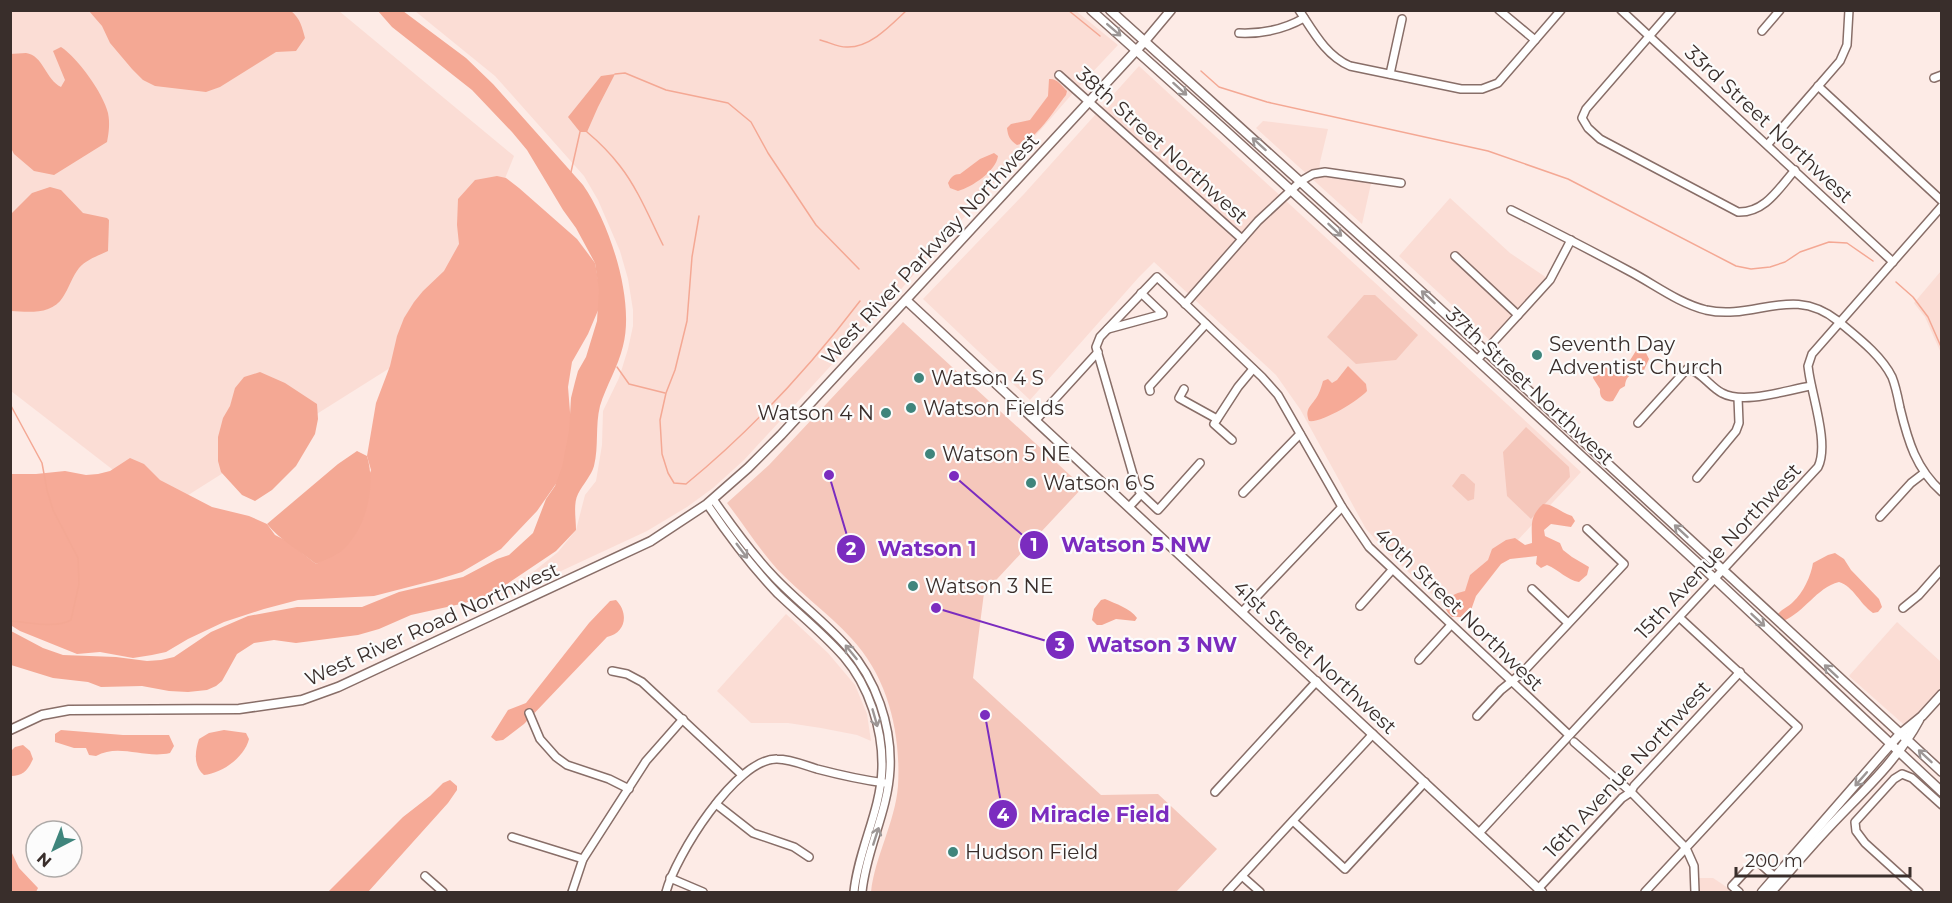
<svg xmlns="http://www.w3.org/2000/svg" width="1952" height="903" viewBox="0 0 1952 903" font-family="Montserrat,sans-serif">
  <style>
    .built { fill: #fbddd5 }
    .green { fill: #f5c7bb }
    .forest { fill: #f6aa97 }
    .water { fill: #f4a894 }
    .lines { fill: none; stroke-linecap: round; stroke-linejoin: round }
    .stream { stroke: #f4a894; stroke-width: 1.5 }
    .minor-casing { stroke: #886e68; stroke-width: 10 }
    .major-casing { stroke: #886e68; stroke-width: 11 }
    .minor { stroke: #fff; stroke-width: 7 }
    .major { stroke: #fff; stroke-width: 8 }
    .oneway { stroke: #9c9695 }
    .poi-dot { fill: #3f857c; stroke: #fcfcfc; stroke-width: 2 }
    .labels { text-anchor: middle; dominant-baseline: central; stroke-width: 4.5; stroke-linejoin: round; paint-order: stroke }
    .street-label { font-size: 20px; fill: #392e2b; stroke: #fcfcfc }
    .poi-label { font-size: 20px; fill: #392e2b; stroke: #fcfcfc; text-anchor: start }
    .leader { fill: none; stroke: #7b2cbf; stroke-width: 2 }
    .callout-dot { fill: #7b2cbf; stroke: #fcfcfc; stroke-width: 2 }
    .mark-label { font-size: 18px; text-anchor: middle; font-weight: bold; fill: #fff }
    .callout-label { font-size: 21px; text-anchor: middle; font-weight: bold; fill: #7b2cbf; stroke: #fcfcfc; stroke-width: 4.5; stroke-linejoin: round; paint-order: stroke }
  </style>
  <rect width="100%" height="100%" fill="#fdebe6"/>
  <g class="built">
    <polygon points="10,11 339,11 514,156 496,201 420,349 174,504 130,483 11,391"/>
    <polygon points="415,11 1076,11 1118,45 1073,93 895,296 744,460 713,488 687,507 647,531 499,600 497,593 533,572 558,552 576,530 585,495 596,481 602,445 603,411 619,378 628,349 633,326 633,310 628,279 620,251 598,200 584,176 495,76"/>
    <polygon points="1139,66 1581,472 1451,612 1387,552 1366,529 1300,409 1276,375 1154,262 1139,277 1030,400 923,299 1024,194"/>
    <polygon points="1263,121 1328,129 1320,162 1319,172 1372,179 1362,224 1256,128"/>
    <polygon points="1450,198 1510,253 1550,280 1493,343 1399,256"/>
    <polygon points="1941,271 1941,353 1925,317 1914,303"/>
    <polygon points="786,614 828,653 855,685 867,714 871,741 857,735 821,728 788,723 751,723 717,691"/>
    <polygon points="1897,622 1941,662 1941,694 1910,730 1849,676"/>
    <polygon points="1695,878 1713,878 1734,892 1695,892"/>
  </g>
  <g class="green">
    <polygon points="1364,295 1375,295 1418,335 1396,360 1356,364 1327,337"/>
    <path d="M903,322l180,165 -99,106 -11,85 128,117 57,-1 59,55 -41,43h-305c4,-36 24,-69 27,-106 3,-53 -10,-109 -47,-148 -23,-25 -51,-45 -74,-69 -18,-20 -33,-44 -50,-66l42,-38z"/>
    <polygon points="1526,427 1569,467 1570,477 1531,519 1507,496 1503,452"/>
    <polygon points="1461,474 1464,474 1475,484 1474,499 1468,501 1452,486"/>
  </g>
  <g class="forest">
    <path d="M1049,79c8,-1 13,7 18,12l-1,4c-11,14 -31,47 -49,50 -7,-5 -9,-8 -10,-17l4,-4 19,-4 18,-24z"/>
    <path d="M994,153l4,3c-2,15 -26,31 -40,35l-8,-3 -2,-5c3,-6 6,-9 12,-9l20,-15z"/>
    <polygon points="497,176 506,178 519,188 577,239 595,263 602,301 588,334 572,362 568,387 570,412 570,443 565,471 537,511 501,549 462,572 436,580 374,596 298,600 264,609 224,622 188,639 166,652 152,655 133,658 100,652 77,654 20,631 12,626 11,622 11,474 36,474 65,471 86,475 98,474 110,471 130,458 144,464 160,480 212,507 249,516 267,524 275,535 287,541 316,564 344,548 371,470 367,456 376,403 390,366 397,336 404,318 414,302 423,291 444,271 459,244 457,225 458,199 475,180"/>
    <path d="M1638,348l8,5 3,6 -5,11c-10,3 -18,4 -19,16l-5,3 -7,12c-9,2 -14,-4 -13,-12l-7,-11 1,-8 7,-4 6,2 7,6c13,-5 16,-15 24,-26z"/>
    <path d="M1348,366l18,18 1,7c-9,10 -45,32 -58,30 -5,-13 3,-15 9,-26 2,-4 4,-10 5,-14l5,-2 4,4 5,-3z"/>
    <path d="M1543,504c10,0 17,8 29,12l3,5 -4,6 -20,-3 -7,6 1,6 15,7 3,7 9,7 17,10 -2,8 -8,7c-12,-2 -20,-12 -32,-17l-6,3 -5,-4 1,-8 -27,3 -9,5 -25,32 -6,17 -5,4h-13c-16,-14 -1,-23 13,-26l5,-16 18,-15 4,-11 14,-9 9,-2 10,7 7,-2c0,-18 -3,-26 11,-39z"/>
    <path d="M1835,553l9,6 7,11 28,29 3,8 -4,5 -5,1c-14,-10 -19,-26 -34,-31 -23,6 -34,30 -56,39l-5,-7c5,-6 10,-7 15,-12 10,-9 18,-26 20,-39l15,-8z"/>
    <path d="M616,600c13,13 10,33 -9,37l-83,87 -21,16 -7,1 -5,-4 17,-27 18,-7 63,-80 21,-22z"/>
    <path d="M61,730l62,5h46l5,11 -4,7c-26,6 -51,-10 -74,3l-7,-1 -3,-7h-12l-19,-6v-8z"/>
    <path d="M224,730l22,3 3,6c-5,19 -27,34 -45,36 -11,-9 -9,-24 -5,-36l10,-6z"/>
    <path d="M23,745l7,6 3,8c-5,11 -10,17 -22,17v-25l4,-4z"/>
    <polygon points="450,780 457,786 457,790 448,803 368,892 328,892 403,817 430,796 443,783"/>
    <polygon points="11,851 19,868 38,888 36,892 11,892"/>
  </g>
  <g class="water">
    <path d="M89,11h202c9,7 11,16 14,27l-9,13 -20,1 -56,35 -14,5 -51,-6 -12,-6 -11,-11 -22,-26 -8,-17z"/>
    <path d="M378,11h25l63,47 27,26 90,101c27,39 52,115 40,161 -5,21 -17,40 -23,60 -5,20 -1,40 -6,60 -3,10 -11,18 -16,28 -5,10 -2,24 -2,36l-20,21 -61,41 -30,11 -54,12 -32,14 -21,6 -62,8 -22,-3 -20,3 -17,11 -15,27 -6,5 -9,4 -19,2 -19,-1 -27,-5 -41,1 -13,-5 -35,-4 -42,-13v-34l32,17 20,7 53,2 31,4 14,-1 13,-3 37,-25 37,-16 49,-9h65l37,-15 64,-15 34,-18 12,-4 24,-22 13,-34 9,-13 7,-19 7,-36 2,-33 4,-16 3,-11 8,-14 11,-36 2,-31 -4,-27 -19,-35 -13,-18 -36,-60 -15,-18 -40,-42 -80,-63z"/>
    <path d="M61,47c17,11 42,46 47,66 2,10 1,19 -1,29l-53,33 -20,-4 -20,-17 -3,-6 -1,-94c5,0 11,-1 16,-1 17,2 20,27 35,34l4,-7 -12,-29z"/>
    <polygon points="615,74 598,107 587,132 580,132 568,117 601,76"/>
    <path d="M50,187l11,3 22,23 24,5 2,2 -1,31c-10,5 -21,8 -29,17 -7,9 -10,20 -16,29 -11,18 -34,15 -52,14v-97l21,-21z"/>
    <polygon points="260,372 285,383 317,404 318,419 315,434 296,466 272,490 255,501 242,495 221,472 218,461 218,437 223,418 230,406 235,388 244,377"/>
    <path d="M357,451l10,5c9,30 0,69 -22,92 -7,7 -20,12 -29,16 -16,-13 -36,-24 -49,-40l71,-60z"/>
    <path d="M1105,599c11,5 25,9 32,19l-2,3 -19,-2 -14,6h-5l-5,-5 2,-11 7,-9z"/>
  </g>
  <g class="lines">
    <g class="stream">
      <polyline points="1068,10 1100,36"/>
      <path d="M820,40c9,2 19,8 28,7 23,0 43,-22 59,-37"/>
      <polyline points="1201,71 1219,87 1267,102 1488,151 1568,179 1736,266 1751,269 1770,267 1785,262 1800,252 1829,242 1847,243 1873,261"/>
      <polyline points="615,74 625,73 666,90 728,103 751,122 768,153 816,225 859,269"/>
      <path d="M587,132c12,10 23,21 33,34 18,23 30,53 43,79"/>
      <polyline points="571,172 580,132"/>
      <path d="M699,216l-7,41 -5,64 -12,49 -9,23 -6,27 2,34 6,19 6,10 12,1c66,-54 123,-116 174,-183"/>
      <polyline points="1896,282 1913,297 1928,317 1942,349"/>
      <polyline points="617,367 629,384 665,393"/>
      <path d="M10,404l32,59 5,27 6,20 25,48 1,26 -8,36c-17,9 -41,2 -61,1"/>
    </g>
    <defs>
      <g id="minor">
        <path d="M1299,10c14,21 27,46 51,56l111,23h21l16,-6 63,-73"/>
        <polyline points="1499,10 1535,40"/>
        <polyline points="1621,10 1893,262"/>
        <path d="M1672,10l-86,99 -4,9 6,10 12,11 138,73c27,1 41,-24 57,-42"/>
        <polyline points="1762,31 1780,10"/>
        <path d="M1239,33c24,1 44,-3 65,-15"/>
        <polyline points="1390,74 1402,19"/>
        <polyline points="1059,75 1242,239"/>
        <polyline points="1934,78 1942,75"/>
        <polyline points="1818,86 1942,201"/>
        <polyline points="1768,144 1840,61 1847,45 1849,10"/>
        <path d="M1511,210c40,20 79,40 118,61 25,13 49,32 77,39 49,11 86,-26 132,11 19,16 43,34 54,56 4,10 6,21 8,31 8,33 16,61 42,84"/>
        <polyline points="1455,256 1518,315"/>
        <polyline points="1185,304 1258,221 1301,181 1313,174 1325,172 1401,183"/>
        <polyline points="1108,329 1163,314 1141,293"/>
        <polyline points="1477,360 1550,280 1571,240"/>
        <polyline points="1184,389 1179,398 1217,419"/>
        <polyline points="1150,391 1149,387 1206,324"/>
        <polyline points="1036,420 1098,352"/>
        <path d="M1638,423l49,-54c13,1 23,18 35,24 22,12 64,-3 89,-7"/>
        <polyline points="1232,440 1214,424 1238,387 1253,369"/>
        <polyline points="1200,463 1158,510 1141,494 1136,485 1096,347 1100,337 1157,277 1262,377 1278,395 1342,507 1369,547 1569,735"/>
        <polyline points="1697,478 1736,431 1739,423 1738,398"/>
        <polyline points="1243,493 1300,434"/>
        <path d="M713,499c18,26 40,56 62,79 23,24 50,44 72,69 29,32 45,79 43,122 -2,43 -24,81 -28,123"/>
        <path d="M707,504c21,31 45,63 71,90 22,21 46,40 66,63 25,29 39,73 38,111 -1,43 -24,82 -28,124"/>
        <polyline points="1130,506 1141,494"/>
        <polyline points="1880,517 1911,483 1924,473"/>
        <polyline points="1532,589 1568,623"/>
        <polyline points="1360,606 1392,570"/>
        <polyline points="1903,608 1919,595 1942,569"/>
        <polyline points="1243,611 1342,507"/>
        <polyline points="1419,660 1450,626"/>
        <polyline points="612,671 627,674 642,682 742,775"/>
        <polyline points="529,713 540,739 556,757 567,765 609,779 629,789"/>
        <polyline points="1477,716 1501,690 1522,673 1624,564 1587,529"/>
        <polyline points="1574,742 1631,792 1686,848 1694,866 1695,892"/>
        <polyline points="1215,792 1317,681"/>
        <polyline points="716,804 753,833 794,847 809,857"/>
        <polyline points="1293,821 1345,869 1425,782"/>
        <path d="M1479,833l339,-366c11,-22 -5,-68 -9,-94l-1,-7 4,-12 130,-148"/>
        <polyline points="512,837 583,859"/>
        <polyline points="425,876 443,892"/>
        <polyline points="1242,876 1260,892"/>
        <polyline points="670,878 703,892"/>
        <polyline points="1538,889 1622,798 1631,792 1634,786 1740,672"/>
        <polyline points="572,892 583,859 646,761 683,719"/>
        <path d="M666,892c9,-35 70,-134 111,-133 13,0 27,6 40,10 23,6 45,11 68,14"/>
        <polyline points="1227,892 1373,734"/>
        <polyline points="1645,892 1798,727 1680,618"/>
        <polyline points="1739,892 1732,886 1756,860 1775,877"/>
        <polyline points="1919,892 1865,843 1856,831 1855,822 1894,779 1902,774 1912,778 1942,805"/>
      </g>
      <g id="major">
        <polyline points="1091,10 1225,130 1477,360 1715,579 1942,792"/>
        <polyline points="1110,10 1388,261 1942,772"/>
        <polyline points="906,300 1542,892"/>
        <polyline points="10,730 42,715 69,710 239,709 302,700 338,687 651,541 707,504 748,468 781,435 1145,41 1171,10"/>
        <polyline points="1762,892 1890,745 1900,734 1922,716 1942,694"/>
        <path d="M1771,892c20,-22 38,-44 59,-66 31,-33 67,-65 89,-106"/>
      </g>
    </defs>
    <use href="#minor" class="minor-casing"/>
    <use href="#major" class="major-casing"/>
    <use href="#minor" class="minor"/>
    <use href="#major" class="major"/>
  </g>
  <defs><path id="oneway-shaft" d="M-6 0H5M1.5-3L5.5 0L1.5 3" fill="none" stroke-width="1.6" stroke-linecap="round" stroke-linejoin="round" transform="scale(1.5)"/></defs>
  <g class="oneway">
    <use href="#oneway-shaft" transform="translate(1114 30) rotate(41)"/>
    <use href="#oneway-shaft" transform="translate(1180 89) rotate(42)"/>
    <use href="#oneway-shaft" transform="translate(1259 144) rotate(-138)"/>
    <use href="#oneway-shaft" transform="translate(1335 230) rotate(43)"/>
    <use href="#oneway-shaft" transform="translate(1428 297) rotate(-137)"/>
    <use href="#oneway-shaft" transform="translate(1681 531) rotate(-137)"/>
    <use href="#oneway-shaft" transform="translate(742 551) rotate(53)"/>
    <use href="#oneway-shaft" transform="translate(1758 620) rotate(43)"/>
    <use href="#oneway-shaft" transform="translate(851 652) rotate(-129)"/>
    <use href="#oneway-shaft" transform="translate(1831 671) rotate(-137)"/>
    <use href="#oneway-shaft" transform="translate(875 718) rotate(74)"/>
    <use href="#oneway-shaft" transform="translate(1925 756) rotate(-137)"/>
    <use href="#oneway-shaft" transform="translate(1861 779) rotate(131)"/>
    <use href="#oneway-shaft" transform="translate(876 836) rotate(-72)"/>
  </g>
  <g class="poi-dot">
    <circle cx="1537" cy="355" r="6"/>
    <circle cx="919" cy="378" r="6"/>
    <circle cx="911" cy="408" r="6"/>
    <circle cx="886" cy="413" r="6"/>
    <circle cx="930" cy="454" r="6"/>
    <circle cx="1031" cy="483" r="6"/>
    <circle cx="913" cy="586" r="6"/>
    <circle cx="953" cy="852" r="6"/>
  </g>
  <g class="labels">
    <g class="street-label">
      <text transform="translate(1769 124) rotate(43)">33rd Street Northwest</text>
      <text transform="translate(1162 145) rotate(42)">38th Street Northwest</text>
      <text transform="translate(930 249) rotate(-47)">West River Parkway Northwest</text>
      <text transform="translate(1530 386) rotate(43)">37th Street Northwest</text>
      <text transform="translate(1718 551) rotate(-47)">15th Avenue Northwest</text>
      <text transform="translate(1459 609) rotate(44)">40th Street Northwest</text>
      <text transform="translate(432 624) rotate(-24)">West River Road Northwest</text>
      <text transform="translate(1315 657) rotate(43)">41st Street Northwest</text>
      <text transform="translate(1627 769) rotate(-47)">16th Avenue Northwest</text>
    </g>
    <g class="poi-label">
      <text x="1549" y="344">Seventh Day<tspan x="1549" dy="23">Adventist Church</tspan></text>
      <text x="931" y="378">Watson 4 S</text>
      <text x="923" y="408">Watson Fields</text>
      <text x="874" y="413" text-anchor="end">Watson 4 N</text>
      <text x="942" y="454">Watson 5 NE</text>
      <text x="1043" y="483">Watson 6 S</text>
      <text x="925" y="586">Watson 3 NE</text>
      <text x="965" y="852">Hudson Field</text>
    </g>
  </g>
  <path class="leader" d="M954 476L1034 545M829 475L851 549M936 608L1060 645M985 715L1003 814"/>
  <g class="callout-dot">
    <circle cx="954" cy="476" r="6"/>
    <circle cx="829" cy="475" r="6"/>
    <circle cx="936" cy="608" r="6"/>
    <circle cx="985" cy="715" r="6"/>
    <circle cx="1034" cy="545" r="15"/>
    <circle cx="851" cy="549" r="15"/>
    <circle cx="1060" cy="645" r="15"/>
    <circle cx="1003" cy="814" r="15"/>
  </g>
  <g class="mark-label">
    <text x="1034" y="551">1</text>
    <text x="851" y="555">2</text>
    <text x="1060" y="651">3</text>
    <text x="1003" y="821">4</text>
  </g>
  <g class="callout-label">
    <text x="1136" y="552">Watson 5 NW</text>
    <text x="927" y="556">Watson 1</text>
    <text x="1162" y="652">Watson 3 NW</text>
    <text x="1100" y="822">Miracle Field</text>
  </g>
  <rect width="1952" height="903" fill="none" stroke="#392e2b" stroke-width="24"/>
  <g transform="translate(54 849) rotate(222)"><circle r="28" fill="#fcfcfc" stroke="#aeaaa8" stroke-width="1.5"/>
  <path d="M0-4.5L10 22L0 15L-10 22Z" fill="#3f857c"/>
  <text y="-9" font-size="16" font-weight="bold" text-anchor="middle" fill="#392e2b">N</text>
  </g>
  <path d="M1736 867v9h174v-9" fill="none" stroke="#392e2b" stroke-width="3"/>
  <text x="1745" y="867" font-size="18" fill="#392e2b" stroke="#fcfcfc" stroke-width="4.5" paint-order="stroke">200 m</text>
</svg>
